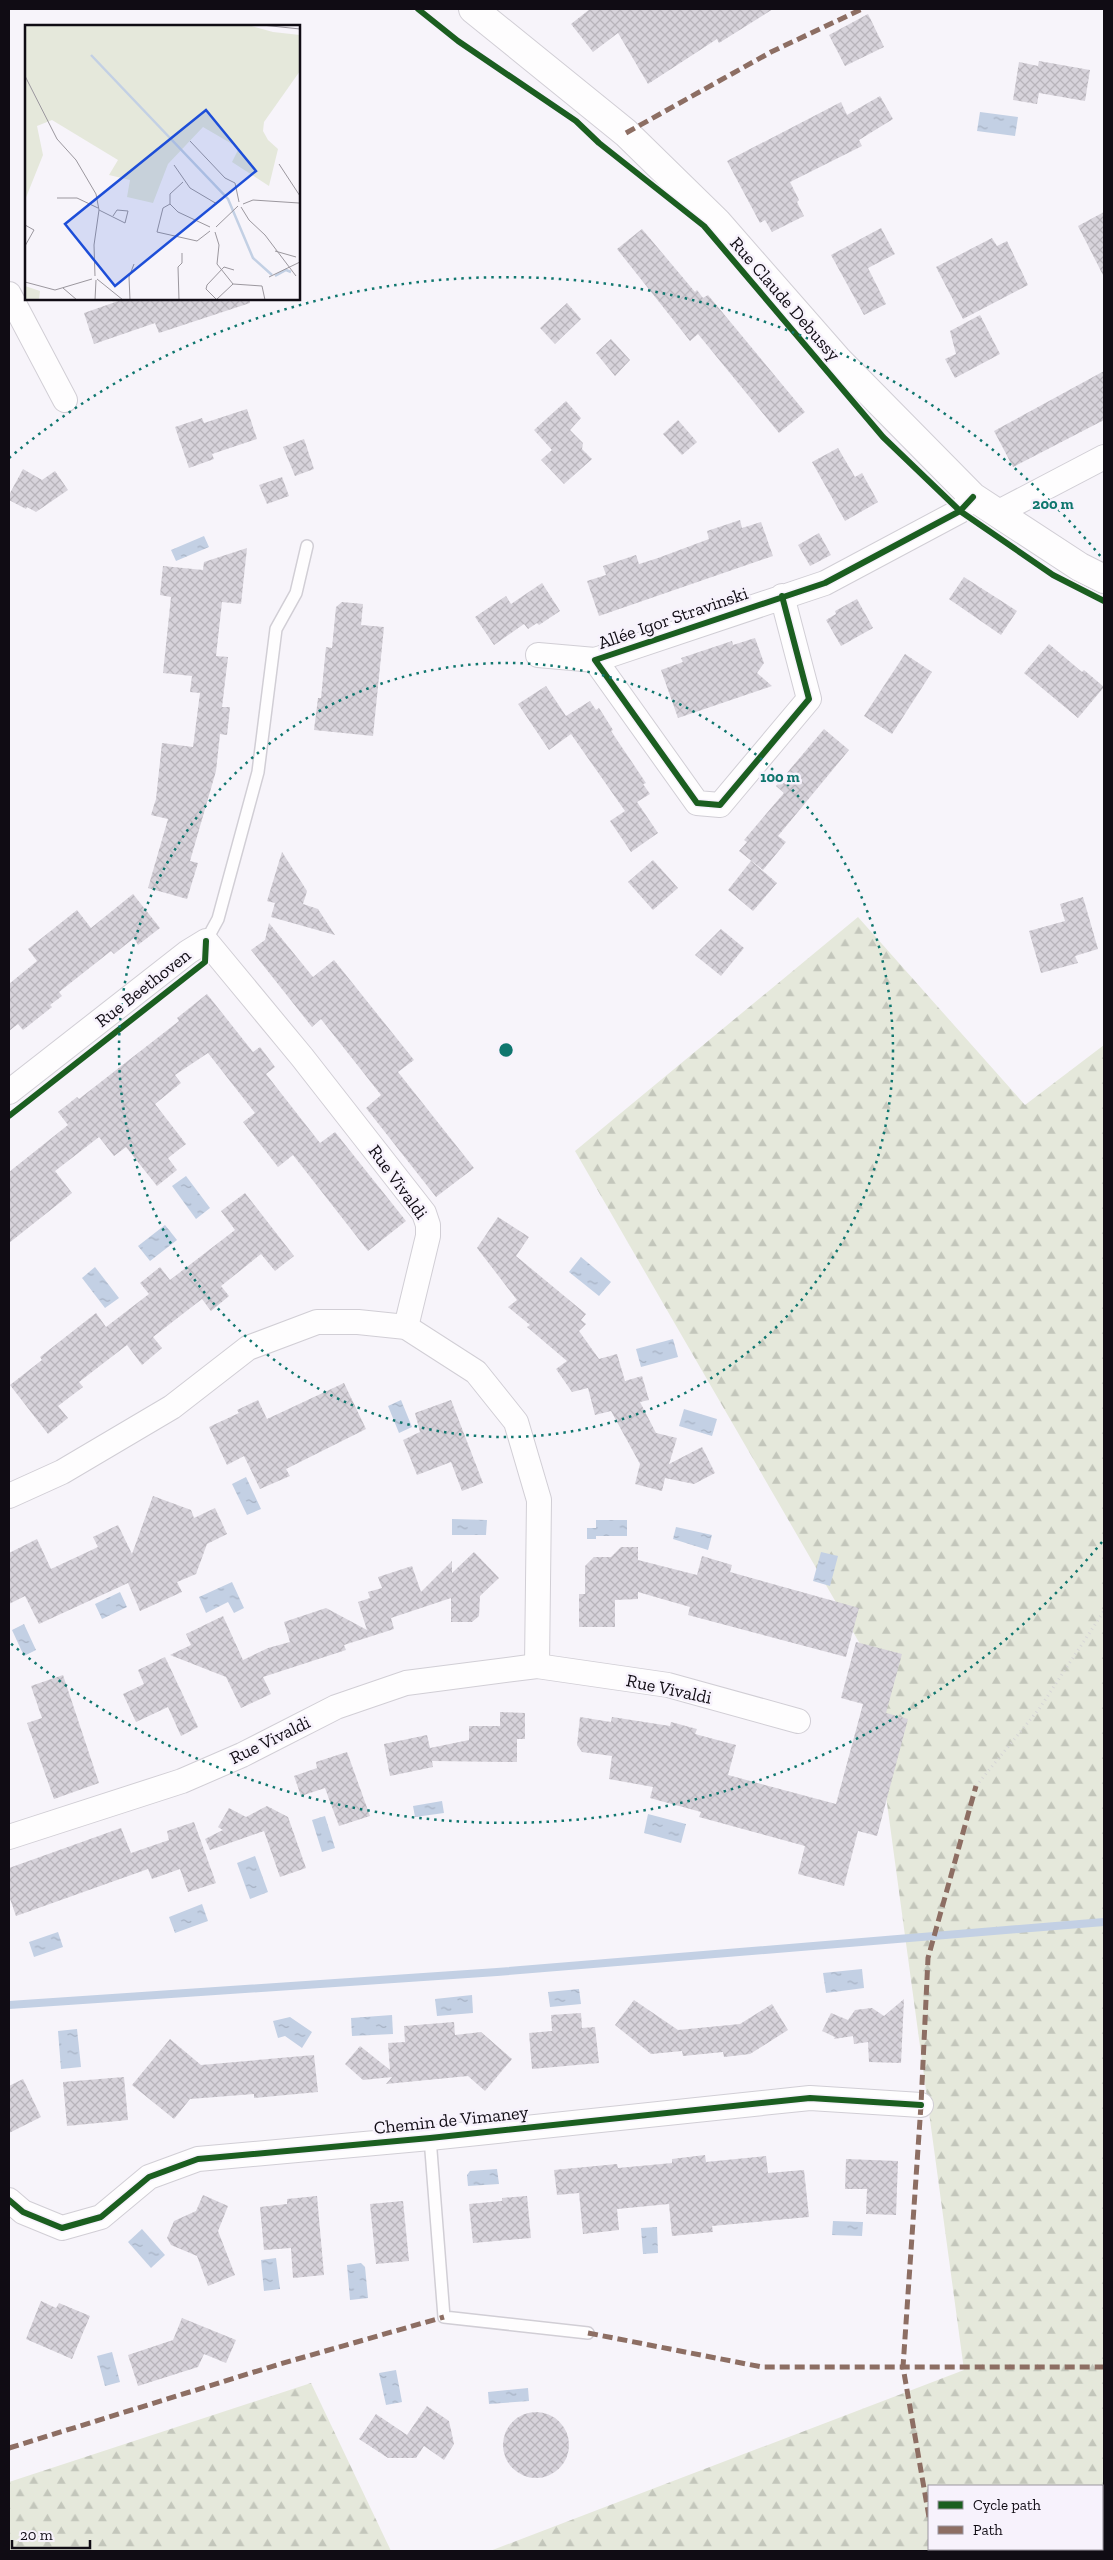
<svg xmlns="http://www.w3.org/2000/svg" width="1113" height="2560" viewBox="0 0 1113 2560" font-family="'Zilla Slab',serif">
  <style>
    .forest { fill: url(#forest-firs); fill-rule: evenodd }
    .water { fill: url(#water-ripples) }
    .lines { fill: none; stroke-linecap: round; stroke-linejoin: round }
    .stream { stroke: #c3d0e4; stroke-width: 8 }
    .building { fill: url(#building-cross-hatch) }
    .lane-casing { stroke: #d1ced5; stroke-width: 14 }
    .street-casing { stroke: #d1ced5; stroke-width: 26 }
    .secondary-casing { stroke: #d1ced5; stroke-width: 30 }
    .path { stroke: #d6d5d6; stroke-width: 3; stroke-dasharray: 1 4; stroke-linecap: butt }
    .lane { stroke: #fefdfe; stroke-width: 11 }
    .street { stroke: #fefdfe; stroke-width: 24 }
    .secondary { stroke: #fefdfe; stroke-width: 28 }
    .quiet { stroke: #8d6e63; stroke-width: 5; stroke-dasharray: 10 5; stroke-linecap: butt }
    .cycleway-casing { stroke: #f7f2fc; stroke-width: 9 }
    .cycleway { stroke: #1b5e20; stroke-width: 6 }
    .ring { fill: none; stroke: #0f766e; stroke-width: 2.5; stroke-dasharray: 2.5 5 }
    .labels { text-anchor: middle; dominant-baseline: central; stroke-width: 5; stroke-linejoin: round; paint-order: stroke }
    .street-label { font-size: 18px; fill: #100c14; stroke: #f7f2fc }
    .inset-river { fill: none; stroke: #c3d0e4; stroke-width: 2.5 }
    .inset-road { fill: none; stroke: #9b979e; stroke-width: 1 }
    .view { fill: #1d4ed8; fill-opacity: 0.15; stroke: #1d4ed8; stroke-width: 2.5 }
    .inset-edge { fill: none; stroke: #100c14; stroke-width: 2.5 }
    .centre { fill: #0f766e; stroke: #f7f2fc; stroke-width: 2.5 }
    .ring-label { font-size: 15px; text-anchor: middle; font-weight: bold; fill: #0f766e; stroke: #f7f2fc; stroke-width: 5; stroke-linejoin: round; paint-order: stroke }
  </style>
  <defs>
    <pattern id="forest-firs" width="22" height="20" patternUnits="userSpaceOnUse" patternTransform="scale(1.25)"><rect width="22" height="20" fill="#e5e8db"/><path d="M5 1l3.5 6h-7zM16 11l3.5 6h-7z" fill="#c3c6bb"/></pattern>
    <pattern id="water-ripples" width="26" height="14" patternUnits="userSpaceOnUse" patternTransform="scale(1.25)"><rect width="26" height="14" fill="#c3d0e4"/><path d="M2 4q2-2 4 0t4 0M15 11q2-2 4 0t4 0" fill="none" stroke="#a6b1c3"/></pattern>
    <pattern id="building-cross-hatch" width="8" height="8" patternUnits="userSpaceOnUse" patternTransform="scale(1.25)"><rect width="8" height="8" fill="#d7d3db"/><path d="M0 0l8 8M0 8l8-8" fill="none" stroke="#b8b4bb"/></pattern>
  </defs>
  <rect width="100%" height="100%" fill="#f7f4fa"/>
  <g class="forest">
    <path d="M858,917l167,188 79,-60v1506h-614l474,-181 -97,-714 -292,-505zM929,2486h173v63h-173z"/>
    <polygon points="311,2383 391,2551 9,2551 9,2482"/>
  </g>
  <g class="water">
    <polygon points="980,112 1018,117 1015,136 977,131"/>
    <polygon points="204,536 209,547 176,561 171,550"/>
    <polygon points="186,1176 210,1208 196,1219 172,1186"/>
    <polygon points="165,1225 177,1240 150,1261 138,1246"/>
    <polygon points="581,1257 611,1282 599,1296 569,1272"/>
    <polygon points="95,1267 119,1298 105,1308 82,1278"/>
    <polygon points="673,1339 678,1357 641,1367 636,1349"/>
    <polygon points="401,1400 412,1427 399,1433 388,1406"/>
    <polygon points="684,1409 717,1419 712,1436 679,1426"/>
    <polygon points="246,1477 261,1509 247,1515 232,1484"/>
    <polygon points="452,1519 487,1520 486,1535 452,1535"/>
    <polygon points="596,1520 627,1520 627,1536 596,1536 596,1539 587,1539 587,1528 596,1528"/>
    <polygon points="676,1527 712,1535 708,1550 673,1539"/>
    <polygon points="821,1552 838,1556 830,1586 813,1581"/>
    <polygon points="232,1582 244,1608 234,1613 228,1602 206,1613 199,1597"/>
    <polygon points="120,1592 127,1607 102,1619 95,1604"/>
    <polygon points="24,1624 36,1650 24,1656 12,1630"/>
    <polygon points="442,1801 444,1813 415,1817 413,1806"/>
    <polygon points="648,1814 686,1824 681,1843 644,1833"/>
    <polygon points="325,1816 335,1848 322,1852 312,1820"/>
    <polygon points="255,1856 268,1892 250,1899 237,1863"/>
    <polygon points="202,1904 208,1921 175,1933 169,1917"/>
    <polygon points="58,1932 63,1947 34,1957 29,1942"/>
    <polygon points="862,1969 864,1988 826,1993 823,1973"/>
    <polygon points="579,1989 581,2004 550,2007 548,1992"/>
    <polygon points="472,1995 473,2013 437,2016 435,1999"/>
    <polygon points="392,2015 393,2034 352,2036 351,2018"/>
    <polygon points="290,2017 312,2032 302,2048 285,2036 278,2038 273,2021"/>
    <polygon points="77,2029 81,2067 61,2069 58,2031"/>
    <polygon points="497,2169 499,2184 468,2186 467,2175 470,2171"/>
    <polygon points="833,2221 863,2222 862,2236 832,2235"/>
    <polygon points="657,2227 658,2253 643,2254 641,2228"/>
    <polygon points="142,2229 165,2255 151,2268 128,2242"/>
    <polygon points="276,2258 280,2289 264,2291 261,2260"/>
    <polygon points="361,2263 365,2267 368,2298 350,2300 347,2265"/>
    <polygon points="112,2352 120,2382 105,2386 97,2356"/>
    <polygon points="396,2370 402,2402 386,2405 379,2373"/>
    <polygon points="528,2388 529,2401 489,2404 488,2392"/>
  </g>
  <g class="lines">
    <polyline class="stream" points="9,2005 497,1972 1104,1922"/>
  </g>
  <g class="building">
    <polygon points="590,9 773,9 719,43 717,39 648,84 618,33 593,52 571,24"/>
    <polygon points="868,14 884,47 845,66 829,35"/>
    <polygon points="1039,61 1090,70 1085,101 1039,93 1037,104 1013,100 1019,62 1038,66"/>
    <polygon points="880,96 893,119 859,140 862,146 790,182 799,200 797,202 804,216 772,232 765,220 760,223 727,161 841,102 847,115"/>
    <polygon points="1104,212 1104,277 1078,226"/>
    <polygon points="881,228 895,254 868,268 886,304 864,315 831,255"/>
    <polygon points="642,229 695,292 697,290 703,298 708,295 805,412 779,433 698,334 690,341 617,249"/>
    <polygon points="992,238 997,246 1007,241 1028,285 963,319 936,267"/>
    <polygon points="124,299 250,299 250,303 159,333 155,323 94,344 84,313"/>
    <polygon points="567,303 581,319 555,344 540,328"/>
    <polygon points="980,315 1000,354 955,378 945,359 956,354 950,331"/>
    <polygon points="611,339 630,360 615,376 596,353"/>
    <polygon points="1104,371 1104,420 1013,467 994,431"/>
    <polygon points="566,401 581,418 570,430 583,443 582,449 592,459 564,484 541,460 552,450 534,430"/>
    <polygon points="247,409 257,439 212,454 214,459 189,468 175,427 202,418 204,423"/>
    <polygon points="678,420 697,442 682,455 663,434"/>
    <polygon points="304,439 314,469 295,476 283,447"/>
    <polygon points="838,448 855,477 862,473 878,502 845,521 812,462"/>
    <polygon points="23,469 42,480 55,471 68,490 36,512 27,507 26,509 9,500 9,495"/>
    <polygon points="282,477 289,496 267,504 259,485"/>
    <polygon points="740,520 742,528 761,522 773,556 599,616 587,581 606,575 603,566 636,555 639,564 658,558 709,539 707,531"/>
    <polygon points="819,533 831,555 810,566 798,545"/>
    <polygon points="247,548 241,604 222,602 216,656 228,657 222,707 230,707 227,735 220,734 216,771 190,861 198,863 187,899 148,888 168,819 151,815 156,799 162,743 193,747 200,693 190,692 192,676 163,673 171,597 160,595 163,566 203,570 204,562"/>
    <polygon points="964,577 1017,611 1001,635 949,599"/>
    <polygon points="542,583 560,611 539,625 537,623 528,629 524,624 494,645 475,617 506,596 511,604"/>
    <polygon points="857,599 873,628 841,646 826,620 836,614 835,611"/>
    <polygon points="342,602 363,604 361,625 384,627 373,736 314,730 318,698 321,698 326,647 332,648 336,607"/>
    <polygon points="755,638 764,663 757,673 772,686 678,718 661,670 683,662 681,658 732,641 733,645"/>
    <polygon points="1049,644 1082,672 1084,670 1104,687 1078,718 1024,673"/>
    <polygon points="905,654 932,672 892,734 864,716"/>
    <polygon points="546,686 566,716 590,701 596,710 599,708 613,730 611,731 646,783 643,784 650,794 637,802 658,833 631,852 610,821 625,811 571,734 549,750 518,704"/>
    <polygon points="824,729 849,750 778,836 786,842 763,870 739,851 747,842 744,840 784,793 776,786"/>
    <polygon points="282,852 307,891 303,904 318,909 335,935 271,917 275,903 267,901"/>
    <polygon points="653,860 678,888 653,910 628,882"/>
    <polygon points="751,861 777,883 753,911 728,890"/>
    <polygon points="133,894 160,928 138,945 134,938 114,954 111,951 59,992 62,996 50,1005 52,1007 23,1030 18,1024 9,1031 9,984 37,961 28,949 77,910 91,928"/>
    <polygon points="1083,897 1098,949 1075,956 1078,963 1041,973 1029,931 1065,921 1060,904"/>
    <polygon points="269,923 313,977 334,960 414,1060 398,1072 474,1168 436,1197 366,1108 381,1095 321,1019 312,1027 251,950 265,940"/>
    <polygon points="721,929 744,948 721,976 695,955"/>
    <polygon points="207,994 253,1052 260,1047 275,1067 266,1074 320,1143 335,1132 406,1221 368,1251 293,1155 278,1167 243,1122 255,1113 208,1053 175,1075 181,1083 155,1104 186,1144 168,1158 177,1170 157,1186 126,1147 114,1156 99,1137 55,1171 72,1193 9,1243 9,1172 68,1125 58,1112 77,1097 79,1099 179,1021 177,1018"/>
    <polygon points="245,1193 294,1256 275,1271 261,1254 221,1286 229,1296 211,1311 202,1299 153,1337 162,1348 142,1365 127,1345 79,1382 83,1387 58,1406 68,1418 48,1434 10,1385 42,1360 40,1357 96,1313 106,1327 149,1294 140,1283 160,1267 170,1280 235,1230 221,1211"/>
    <polygon points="498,1217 529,1237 516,1256 586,1314 581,1320 586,1324 579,1331 599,1359 617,1354 625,1381 642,1376 649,1400 640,1402 656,1433 677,1438 669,1464 702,1447 715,1473 694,1484 665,1478 662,1491 635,1484 640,1464 611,1411 595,1415 588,1388 572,1392 556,1369 567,1361 527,1327 530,1325 508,1307 517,1300 477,1248"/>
    <polygon points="344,1383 366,1429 286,1469 290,1476 260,1489 244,1456 227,1465 209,1427 239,1413 237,1410 258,1400 267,1419"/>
    <polygon points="451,1400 483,1483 462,1491 451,1462 417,1475 403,1440 420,1432 415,1413"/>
    <polygon points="153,1496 191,1510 194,1518 215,1508 227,1534 207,1544 196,1574 177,1582 182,1592 140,1611 128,1583 39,1624 25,1596 9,1604 9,1553 37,1539 51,1569 98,1547 93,1537 118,1525 132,1554"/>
    <polygon points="621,1547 638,1547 638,1560 697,1575 702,1556 732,1565 730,1572 859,1608 846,1657 688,1615 690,1607 638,1592 638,1599 615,1600 615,1627 579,1627 579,1594 585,1594 585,1566 594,1557 611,1557"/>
    <polygon points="474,1552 499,1578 480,1596 479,1616 472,1622 451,1622 451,1598 391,1618 394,1629 344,1645 346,1650 263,1677 271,1694 241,1708 226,1677 170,1655 191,1645 186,1634 223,1616 243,1660 268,1648 290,1642 284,1622 326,1608 367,1630 358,1602 370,1598 368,1592 382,1588 378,1577 412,1566 421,1592 452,1561 452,1573"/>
    <polygon points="856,1642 902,1654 886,1713 908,1719 877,1836 858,1831 844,1886 798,1874 805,1846 699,1817 701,1812 650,1798 653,1787 609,1779 612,1756 582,1752 577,1745 580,1717 611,1722 612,1717 670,1726 671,1722 697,1729 695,1734 736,1745 728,1775 836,1804 863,1704 841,1698"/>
    <polygon points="165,1657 198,1727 181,1736 168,1707 136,1722 123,1694 144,1684 138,1670"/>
    <polygon points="63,1675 99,1783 54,1799 27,1723 42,1718 31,1686"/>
    <polygon points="500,1712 525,1713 525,1739 517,1739 517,1762 432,1761 433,1767 390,1776 384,1744 427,1735 430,1748 469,1740 469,1726 500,1726"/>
    <polygon points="347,1752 370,1816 339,1826 325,1788 301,1796 294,1776 317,1768 316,1762"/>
    <polygon points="267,1806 288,1817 306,1868 280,1877 264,1831 210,1850 205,1839 223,1830 218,1827 229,1808 246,1817"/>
    <polygon points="194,1822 216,1883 188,1892 180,1869 152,1879 148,1869 16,1916 9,1896 9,1868 121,1828 131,1853 169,1840 167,1831"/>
    <polygon points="904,1999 901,2063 869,2062 868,2042 854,2044 853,2036 834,2039 835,2037 822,2031 831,2013 848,2020 855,2010 872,2008 884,2016"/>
    <polygon points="634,2000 678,2030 740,2024 772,2004 788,2030 750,2054 724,2057 723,2052 683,2056 682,2051 651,2054 615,2025"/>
    <polygon points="581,2013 582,2028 595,2027 599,2063 532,2069 529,2033 552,2031 551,2015"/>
    <polygon points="454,2022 455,2035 481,2032 512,2059 485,2091 468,2076 386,2084 392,2077 363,2080 345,2064 360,2046 390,2070 388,2043 405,2042 404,2026"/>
    <polygon points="170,2039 201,2065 314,2055 318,2092 254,2098 254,2094 190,2099 174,2119 132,2085"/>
    <polygon points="124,2077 128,2120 67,2126 63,2082"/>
    <polygon points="23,2079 41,2117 9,2133 9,2086"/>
    <polygon points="705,2155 706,2162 766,2156 768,2173 804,2170 809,2217 712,2226 713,2232 672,2236 669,2204 617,2209 619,2230 583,2234 579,2193 557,2195 554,2170 617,2164 618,2168 672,2163 672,2159"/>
    <polygon points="846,2159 898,2161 896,2215 866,2214 867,2189 845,2189"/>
    <polygon points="203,2195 228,2206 218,2231 235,2275 208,2286 197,2256 171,2245 167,2238 174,2221 196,2211"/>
    <polygon points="317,2196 324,2275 293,2278 291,2248 264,2250 260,2207 287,2204 287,2199"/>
    <polygon points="527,2196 531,2238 473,2243 469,2204 502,2201 502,2198"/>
    <polygon points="403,2201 409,2261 376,2264 370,2204"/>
    <polygon points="41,2301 56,2308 59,2303 90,2316 72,2359 26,2339"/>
    <polygon points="182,2318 236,2340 226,2363 204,2354 198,2367 138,2386 128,2355 173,2340"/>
    <polygon points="427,2406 449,2421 454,2444 444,2460 424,2446 416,2458 388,2458 359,2439 376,2414 407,2435"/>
    <circle cx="536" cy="2445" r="33"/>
  </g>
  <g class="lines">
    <defs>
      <g id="lane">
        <polyline points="206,941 218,919 258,772 276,629 296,593 307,546"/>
        <polyline points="430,2138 444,2317 588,2333"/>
      </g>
      <g id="street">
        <polyline points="9,294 65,400"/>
        <polyline points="997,513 1104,457"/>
        <polyline points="782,596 809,699 720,805 697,803 595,660 825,583 960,511 973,497"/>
        <polyline points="538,655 595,660"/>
        <polyline points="9,1092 188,952 206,941 302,1057 424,1213 428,1225 428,1236 406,1327"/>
        <polyline points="9,1496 62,1472 172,1407 248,1348 317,1322 358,1322 406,1327 476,1372 516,1422 539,1500 537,1666"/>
        <polyline points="9,1837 182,1781 242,1755 336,1707 406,1683 537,1666 668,1685 798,1721"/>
        <polyline points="9,2200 23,2212 62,2228 101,2217 149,2177 198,2159 430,2138 810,2098 921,2105"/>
      </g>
      <polyline id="secondary" points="473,9 626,133 717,222 837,359 973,497 1080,567 1104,579"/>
    </defs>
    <use href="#lane" class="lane-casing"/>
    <use href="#street" class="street-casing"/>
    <use href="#secondary" class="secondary-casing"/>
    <polyline class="path" points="976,1786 1039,1709 1104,1611"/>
    <use href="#lane" class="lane"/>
    <use href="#street" class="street"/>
    <use href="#secondary" class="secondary"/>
    <g class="quiet">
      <polyline points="626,133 771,52 862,9"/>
      <polyline points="588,2333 762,2367 1104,2367"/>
      <polyline points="9,2448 280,2364 444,2317"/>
      <polyline points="929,2517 903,2367 921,2105 928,1958 976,1786"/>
      <polyline points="935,2549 935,2551"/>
    </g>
    <defs>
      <g id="cycleway">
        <polyline points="418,9 458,41 576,121 599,143 704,226 883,437 960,511 1053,575 1104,601"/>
        <polyline points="782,596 809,699 720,805 697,803 595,660 825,583 960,511 973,497"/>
        <polyline points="9,1116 205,962 206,941"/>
        <polyline points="9,2200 23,2212 62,2228 101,2217 149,2177 198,2159 430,2138 810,2098 921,2105"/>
      </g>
    </defs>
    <use href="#cycleway" class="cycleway-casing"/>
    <use href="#cycleway" class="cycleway"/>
  </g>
  <g class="ring">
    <circle cx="506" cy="1050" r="387"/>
    <path d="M1102 1542A773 773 0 0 1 9 1642M9 458A773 773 0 0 1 1102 558"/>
  </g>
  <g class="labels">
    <g class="street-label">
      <text transform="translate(785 299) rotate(49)">Rue Claude Debussy</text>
      <text transform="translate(673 618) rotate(-19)">Allée Igor Stravinski</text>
      <text transform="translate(143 988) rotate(-38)">Rue Beethoven</text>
      <text transform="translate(398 1182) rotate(54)">Rue Vivaldi</text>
      <text transform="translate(669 1689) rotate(12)">Rue Vivaldi</text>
      <text transform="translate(270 1740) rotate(-26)">Rue Vivaldi</text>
      <text transform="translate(451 2120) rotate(-6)">Chemin de Vimaney</text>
    </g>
  </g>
  <g transform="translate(25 25)">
    <rect width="275" height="275" fill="#f7f4fa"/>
    <path d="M0,0h223l25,7 27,3v36l-36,51 -1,9 5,9 10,9 -9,37 -37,-24 7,-14 -36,-21 -35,37 -15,39 -26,-6 3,-17 -21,-5 9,-15 -66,-40 -15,6 6,29 -18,45zM0,261l15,5 -1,9h-14z" fill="#e5e8db"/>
    <path class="inset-river" d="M66,30l137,144 25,59 19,17M250,251l11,-6 5,2"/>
    <path class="inset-road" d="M237,0l38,4M0,51l32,63 19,21 20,34 3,16 -5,35 1,31M165,116l35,37 10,5 4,19M254,139l21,32M149,140l16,23 27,16M158,157l-13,12v10l8,8 32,15M32,173h20l21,10M145,179l-7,4 -6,24 40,9 13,-10M218,179l10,-4 46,3M216,182l8,13 16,15 31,41M74,185l26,13 3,-12 -11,-1 -4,6M0,200l9,5 -9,16M191,202l22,-21M190,207l4,13 -2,19 16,20M250,226l21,6M244,252l31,-15M72,254l26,21M0,257l30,8 37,-11M208,259l29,2 3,14M38,263l14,12M191,274l-10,-10 1,-4 17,-18 10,3M70,275l1,-20M105,275l-1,-23 5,-13M154,275l-1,-33 4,-4v-10M191,275l17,-16"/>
    <path class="view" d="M181,85l50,61 -141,115 -50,-62z"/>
    <rect width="275" height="275" class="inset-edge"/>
  </g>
  <circle cx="506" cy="1050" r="8" class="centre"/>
  <g class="ring-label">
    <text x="1053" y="509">200 m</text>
    <text x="780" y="782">100 m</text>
  </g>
  <rect width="1113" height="2560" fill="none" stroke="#100c14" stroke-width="20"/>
  <rect x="928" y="2485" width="175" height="65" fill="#f7f2fc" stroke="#9b969f"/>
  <rect x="938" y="2501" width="25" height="8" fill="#1b5e20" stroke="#9b969f"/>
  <text x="973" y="2510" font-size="15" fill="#100c14">Cycle path</text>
  <rect x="938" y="2526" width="25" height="8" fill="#8d6e63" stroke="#9b969f"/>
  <text x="973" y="2535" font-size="15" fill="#100c14">Path</text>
  <path d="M12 2540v8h78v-8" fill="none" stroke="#100c14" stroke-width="2.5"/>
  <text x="20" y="2540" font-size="15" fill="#100c14" stroke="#f7f2fc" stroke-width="4" paint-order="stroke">20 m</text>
</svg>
